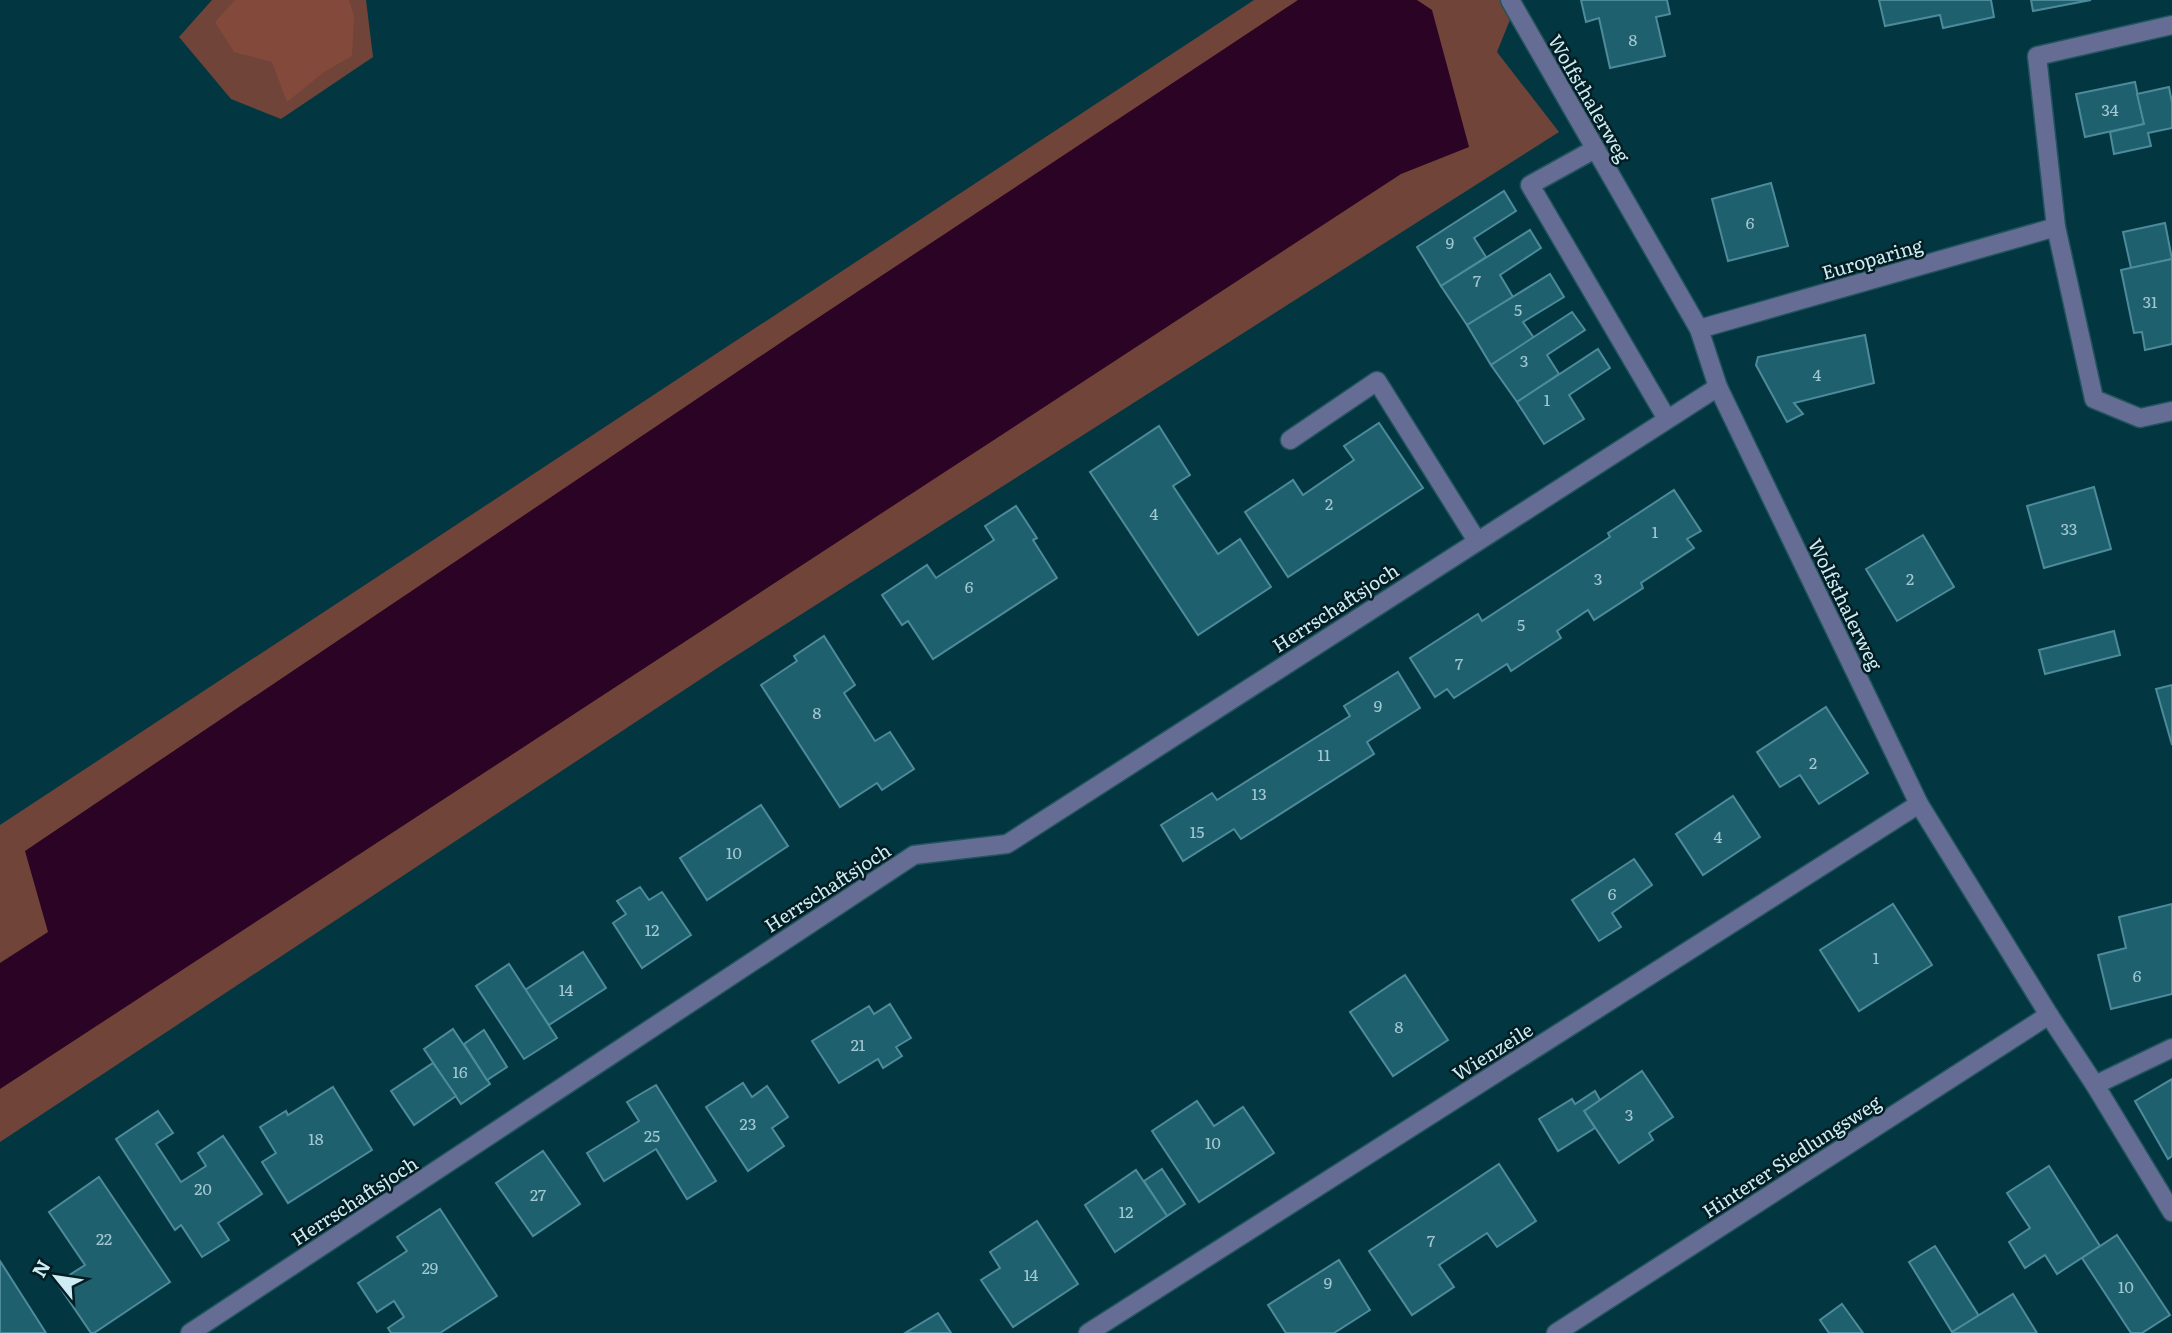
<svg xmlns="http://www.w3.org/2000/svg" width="2172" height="1333" viewBox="0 0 2172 1333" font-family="Literata,serif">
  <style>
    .green { fill: #704439 }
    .forest { fill: #834a3b }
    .water { fill: #2b0324 }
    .building { fill: #1f606f; stroke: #4d8b9b; stroke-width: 2 }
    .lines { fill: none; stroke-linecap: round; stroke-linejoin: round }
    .lane-casing { stroke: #22545e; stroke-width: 21 }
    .street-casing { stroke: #22545e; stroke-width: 21 }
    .lane { stroke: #666d95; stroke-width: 18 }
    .street { stroke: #666d95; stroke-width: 18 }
    .labels { text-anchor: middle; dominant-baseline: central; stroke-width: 5; stroke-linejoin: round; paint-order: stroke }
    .number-label { font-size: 16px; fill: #a2c9d3 }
    .street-label { font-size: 19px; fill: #cdecf4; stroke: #031d23 }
  </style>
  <rect width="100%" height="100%" fill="#023742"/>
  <g class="green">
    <polygon points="212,0 366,0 373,57 281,119 231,99 179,37"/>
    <polygon points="1254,0 1518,0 1497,52 1559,132 728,661 0,1142 0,825"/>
  </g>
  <polygon class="forest" points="235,0 349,0 354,16 352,56 324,72 287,102 272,62 234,52 215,22"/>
  <polygon class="water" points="1298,0 1417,0 1432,10 1469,147 1401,174 0,1089 0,963 48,932 25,851 792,335"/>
  <g class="building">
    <polygon points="1581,0 1667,0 1670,14 1656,17 1665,56 1610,68 1599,18 1586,22"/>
    <polygon points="1879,0 1991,0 1994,17 1943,28 1940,15 1885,26"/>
    <polygon points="2031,0 2091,0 2033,11"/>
    <polygon points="2135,82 2144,124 2085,137 2076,94"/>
    <polygon points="2169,87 2172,103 2172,128 2148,133 2151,146 2114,154 2110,132 2144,124 2137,94"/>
    <polygon points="1771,183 1788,246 1728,261 1712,199"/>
    <polygon points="1504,191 1516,211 1474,238 1486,257 1441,286 1417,247"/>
    <polygon points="2165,223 2172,259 2131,268 2123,232"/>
    <polygon points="1530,230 1541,248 1500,275 1513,297 1467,325 1441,286"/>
    <polygon points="2172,259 2172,344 2145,350 2142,332 2134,333 2121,270"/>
    <polygon points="1550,274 1564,297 1523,322 1534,338 1491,365 1467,325"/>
    <polygon points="1572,312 1585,330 1547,355 1559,374 1517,402 1491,365"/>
    <polygon points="1865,335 1874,383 1794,403 1803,414 1787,422 1756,365 1758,357"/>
    <polygon points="1598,349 1610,368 1569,395 1584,419 1544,444 1517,402"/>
    <polygon points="1379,423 1423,488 1288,577 1245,512 1293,480 1303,495 1354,460 1344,446"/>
    <polygon points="1159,426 1190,475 1173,486 1218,554 1240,539 1271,587 1198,635 1090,472"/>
    <polygon points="2094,487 2111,549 2044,568 2027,506"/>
    <polygon points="1674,490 1701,531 1687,539 1694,548 1641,583 1643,588 1594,620 1588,610 1557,631 1561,638 1511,671 1507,664 1454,698 1447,689 1435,697 1410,658 1478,614 1482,621 1610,537 1608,533"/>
    <polygon points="1016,506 1037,538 1033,540 1057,578 933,659 908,621 902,625 882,595 927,565 936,578 994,540 985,526"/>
    <polygon points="1923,535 1954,587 1897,621 1866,569"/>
    <polygon points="2114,631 2120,655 2045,674 2039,650"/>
    <polygon points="824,636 855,685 844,693 875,741 890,732 914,769 882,790 877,783 840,807 761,685 797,661 794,656"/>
    <polygon points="1398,672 1420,708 1367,742 1374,754 1241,839 1234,829 1183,861 1161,825 1212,793 1217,800 1350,716 1344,706"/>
    <polygon points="2172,685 2172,745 2156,689"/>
    <polygon points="1826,707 1868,773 1819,804 1800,775 1780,787 1757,752"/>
    <polygon points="1733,796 1760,837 1703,875 1676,834"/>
    <polygon points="761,805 788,846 707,900 680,858"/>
    <polygon points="1634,859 1652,885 1612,913 1621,927 1599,941 1572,900"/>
    <polygon points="640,887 649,900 662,892 691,935 642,968 613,923 626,914 617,901"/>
    <polygon points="1893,904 1932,965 1859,1011 1820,950"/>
    <polygon points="2172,904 2172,994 2111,1009 2098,955 2126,948 2119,917"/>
    <polygon points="583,952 606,988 549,1025 525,990"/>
    <polygon points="509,964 557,1038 524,1059 476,986"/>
    <polygon points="1405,975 1448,1040 1393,1076 1350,1012"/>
    <polygon points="890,1004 911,1038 896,1047 902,1056 883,1068 878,1059 839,1083 812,1041 869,1006 874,1014"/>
    <polygon points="453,1029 490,1084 461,1104 424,1049"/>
    <polygon points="484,1030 507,1067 487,1080 464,1044"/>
    <polygon points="433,1063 456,1096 414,1125 391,1091"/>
    <polygon points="1642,1071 1673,1117 1649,1133 1653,1140 1619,1163 1584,1111"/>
    <polygon points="2172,1079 2172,1156 2168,1159 2135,1101"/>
    <polygon points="743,1083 752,1097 767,1086 788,1117 772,1128 784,1146 748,1171 706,1107"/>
    <polygon points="656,1085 716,1181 687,1199 656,1149 604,1181 587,1153 639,1121 627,1102"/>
    <polygon points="333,1087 372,1150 288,1203 262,1162 276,1153 260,1127 286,1111 288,1115"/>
    <polygon points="1595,1091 1600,1100 1584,1111 1595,1128 1558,1151 1539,1119 1572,1099 1575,1104"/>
    <polygon points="1197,1101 1214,1126 1243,1107 1274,1153 1199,1202 1152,1131"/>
    <polygon points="158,1111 173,1133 156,1144 181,1182 206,1166 198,1153 223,1136 262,1194 218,1223 229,1240 202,1257 181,1225 175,1230 116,1139"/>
    <polygon points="543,1151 580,1204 533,1236 496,1183"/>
    <polygon points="1499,1164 1536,1221 1497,1247 1487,1233 1439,1265 1454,1287 1412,1315 1369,1251"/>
    <polygon points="2049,1166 2100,1246 2057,1274 2045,1255 2025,1268 2009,1242 2030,1228 2007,1193"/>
    <polygon points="1162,1169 1185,1204 1167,1216 1144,1181"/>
    <polygon points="1136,1170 1167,1216 1115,1252 1085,1205"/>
    <polygon points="99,1177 170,1282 94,1333 91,1333 57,1283 85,1265 49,1212"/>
    <polygon points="440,1209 497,1296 440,1333 391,1333 388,1328 404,1317 394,1301 377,1312 358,1283 407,1251 397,1237"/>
    <polygon points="1037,1221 1078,1284 1013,1327 981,1280 1000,1268 990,1252"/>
    <polygon points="2117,1235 2170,1315 2142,1333 2131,1333 2082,1258"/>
    <polygon points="1935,1246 1979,1316 1952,1332 1909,1262"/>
    <polygon points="1339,1260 1370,1310 1334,1333 1286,1333 1268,1305"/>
    <polygon points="0,1261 46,1333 0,1333"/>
    <polygon points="2013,1294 2037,1333 1953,1333 1952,1332"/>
    <polygon points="1842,1304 1863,1333 1829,1333 1820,1320"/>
    <polygon points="938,1313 951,1333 905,1333"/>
  </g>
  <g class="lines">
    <defs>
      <polyline id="lane" points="1290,440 1377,381 1477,541"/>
      <g id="street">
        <polyline points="1510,0 1699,329 1718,387 1919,804 2049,1015 2095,1085 2172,1212"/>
        <polyline points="1595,149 1530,185 1667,419"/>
        <polyline points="2056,227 2094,399 2140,418 2172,411"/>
        <polyline points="1699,329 2056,227 2037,56 2172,25"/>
        <polyline points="2095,1085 2172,1048"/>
        <polyline points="190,1333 914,855 1007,844 1718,387"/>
        <polyline points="1088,1333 1919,804"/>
        <polyline points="1556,1333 2049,1015"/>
      </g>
    </defs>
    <use href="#lane" class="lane-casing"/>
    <use href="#street" class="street-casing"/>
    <use href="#lane" class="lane"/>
    <use href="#street" class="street"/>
  </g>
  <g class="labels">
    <g class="number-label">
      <text x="1633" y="39">8</text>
      <text x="2110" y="109">34</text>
      <text x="1750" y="222">6</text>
      <text x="1450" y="242">9</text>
      <text x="1477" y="280">7</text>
      <text x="2150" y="301">31</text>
      <text x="1518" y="309">5</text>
      <text x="1524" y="360">3</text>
      <text x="1817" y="374">4</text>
      <text x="1547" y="399">1</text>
      <text x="1329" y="503">2</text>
      <text x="1154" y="513">4</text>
      <text x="2069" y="528">33</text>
      <text x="1655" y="531">1</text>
      <text x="1598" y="578">3</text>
      <text x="1910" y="578">2</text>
      <text x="969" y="586">6</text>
      <text x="1521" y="624">5</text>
      <text x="1459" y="663">7</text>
      <text x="1378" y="705">9</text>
      <text x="817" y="712">8</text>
      <text x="1324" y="754">11</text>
      <text x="1813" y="762">2</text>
      <text x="1259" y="793">13</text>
      <text x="1197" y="831">15</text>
      <text x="1718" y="836">4</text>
      <text x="734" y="852">10</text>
      <text x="1612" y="893">6</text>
      <text x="652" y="929">12</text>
      <text x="1876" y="957">1</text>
      <text x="2137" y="975">6</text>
      <text x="566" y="989">14</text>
      <text x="1399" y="1026">8</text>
      <text x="858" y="1044">21</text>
      <text x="460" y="1071">16</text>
      <text x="1629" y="1114">3</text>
      <text x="748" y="1123">23</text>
      <text x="652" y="1135">25</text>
      <text x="316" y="1138">18</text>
      <text x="1213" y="1142">10</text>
      <text x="203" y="1188">20</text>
      <text x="538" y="1194">27</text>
      <text x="1126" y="1211">12</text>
      <text x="104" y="1238">22</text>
      <text x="1431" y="1240">7</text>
      <text x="430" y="1267">29</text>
      <text x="1031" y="1274">14</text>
      <text x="1328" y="1282">9</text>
      <text x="2126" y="1286">10</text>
    </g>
    <g class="street-label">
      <text transform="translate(1590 98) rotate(60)">Wolfsthalerweg</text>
      <text transform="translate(1872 258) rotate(-16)">Europaring</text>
      <text transform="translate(1846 604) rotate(64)">Wolfsthalerweg</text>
      <text transform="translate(1335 607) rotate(-33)">Herrschaftsjoch</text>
      <text transform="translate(827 887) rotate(-33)">Herrschaftsjoch</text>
      <text transform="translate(1492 1051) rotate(-32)">Wienzeile</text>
      <text transform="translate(1791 1156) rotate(-33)">Hinterer Siedlungsweg</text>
      <text transform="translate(354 1200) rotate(-33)">Herrschaftsjoch</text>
    </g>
  </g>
  <g transform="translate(56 1277) rotate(300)" stroke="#031d23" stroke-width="5" paint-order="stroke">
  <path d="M0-5L12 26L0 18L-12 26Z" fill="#cdecf4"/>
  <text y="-10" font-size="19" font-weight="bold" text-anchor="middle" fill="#cdecf4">N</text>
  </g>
</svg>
